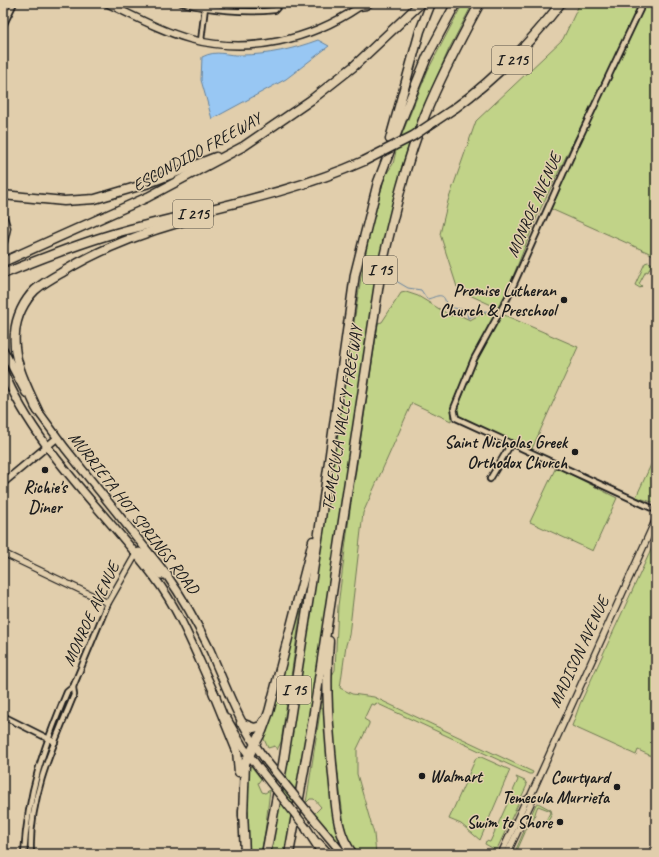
<svg xmlns="http://www.w3.org/2000/svg" width="659" height="857" viewBox="0 0 659 857" font-family="Caveat,sans-serif">
  <style>
    .green { fill: #c1d388; stroke: #6e7852 }
    .water { fill: #98c7f3; stroke: #66839d }
    .lines { fill: none; stroke-linecap: round; stroke-linejoin: round }
    .stream { stroke: #66839d; stroke-width: 1 }
    .minor-casing { stroke: #1c1c1c; stroke-width: 8 }
    .tertiary-casing { stroke: #1c1c1c; stroke-width: 8 }
    .secondary-casing { stroke: #1c1c1c; stroke-width: 9 }
    .primary-casing { stroke: #1c1c1c; stroke-width: 10 }
    .motorway-casing { stroke: #1c1c1c; stroke-width: 11 }
    .minor { stroke: #e1ceac; stroke-width: 4.5 }
    .tertiary { stroke: #e1ceac; stroke-width: 5.5 }
    .secondary { stroke: #e1ceac; stroke-width: 6 }
    .primary { stroke: #e1ceac; stroke-width: 7 }
    .motorway { stroke: #e1ceac; stroke-width: 8 }
    .primary-bridge-casing { stroke: #1c1c1c; stroke-width: 10; stroke-linecap: butt }
    .motorway-bridge-casing { stroke: #1c1c1c; stroke-width: 11; stroke-linecap: butt }
    .primary-bridge { stroke: #e1ceac; stroke-width: 7 }
    .motorway-bridge { stroke: #e1ceac; stroke-width: 8 }
    .poi-dot { fill: #1c1c1c; stroke: #e1ceac; stroke-width: 1.5 }
    .labels { text-anchor: middle; dominant-baseline: central; stroke-width: 3; stroke-linejoin: round; paint-order: stroke }
    .shield { fill: #e1ceac; stroke: #575147; stroke-width: 1 }
    .shield-label { font-size: 16px; font-weight: bold; fill: #1c1c1c }
    .street-label { font-size: 17px; fill: #1c1c1c; stroke: #e1ceac }
    .poi-label { font-size: 17px; font-weight: bold; fill: #1c1c1c; stroke: #e1ceac; text-anchor: end }
  </style>
  <rect width="100%" height="100%" fill="#e1ceac"/>
  <filter id="ink" filterUnits="userSpaceOnUse"><feTurbulence type="fractalNoise" baseFrequency=".025" numOctaves="2"/><feDisplacementMap in="SourceGraphic" scale="8" xChannelSelector="R" yChannelSelector="G"/><feConvolveMatrix kernelMatrix="1 2 1 2 8 2 1 2 1" color-interpolation-filters="sRGB"/></filter>
  <g filter="url(#ink)">
    <g class="green">
      <polygon points="463,3 473,3 449,49 411,136 398,144 428,70"/>
      <polygon points="580,3 641,3 538,214 500,309 463,292 457,287 440,234 448,201 476,121 563,39"/>
      <polygon points="646,3 656,3 656,256 551,209 597,105"/>
      <polygon points="411,138 400,172 402,174 375,289 303,759 285,854 270,854 289,749 361,277 370,231 385,176 393,164 397,147"/>
      <polygon points="648,262 656,265 656,268 651,265 648,272 646,271 639,284 642,286 640,288 635,285 645,263"/>
      <polygon points="406,292 418,296 451,316 457,314 470,320 483,313 495,317 486,332 453,403 451,421 412,403 363,513 349,635 346,645 340,688 352,694 374,697 533,772 532,774 529,774 376,703 375,705 371,704 364,719 369,722 369,724 357,749 357,774 374,834 376,854 358,854 352,846 351,842 349,842 344,825 331,715 330,679 335,670 338,606 350,510 378,323 382,322 401,293"/>
      <polygon points="502,314 578,347 531,451 462,418 459,416 457,410 476,362"/>
      <polygon points="656,454 656,500 652,502 636,497"/>
      <polygon points="556,467 617,498 593,551 530,522"/>
      <polygon points="656,539 656,758 638,750 636,755 572,726 580,704"/>
      <polygon points="304,590 281,742 277,750 275,746 268,748 264,739"/>
      <polygon points="324,687 343,845 338,842 314,814 321,807 314,799 310,799 306,803"/>
      <polygon points="481,757 510,770 480,840 461,824 449,819 476,758"/>
      <polygon points="251,766 261,779 258,783 262,792 265,793 270,790 265,832 261,854 247,854 246,777 247,767"/>
      <polygon points="516,777 525,781 527,785 497,849 494,849 485,844 486,841 490,842 518,780"/>
      <path d="M538,803l13,7 1,4 -5,9 -2,-1 6,-11 -13,-5c-3,5 -3,11 -6,16l-2,-1 -14,32 1,1h-3l22,-50z"/>
    </g>
    <path class="water" d="M318,40l11,6 -43,33 -74,40 -11,-39 1,-23c16,-8 24,-1 40,-2 25,0 52,-6 76,-15z"/>
    <g class="lines">
      <path class="stream" d="M396,281l12,7 13,2 6,9c5,0 15,-8 18,1 1,3 1,5 2,7l19,3 2,8 17,-7 12,3"/>
      <defs>
        <g id="minor">
          <path d="M182,3c27,7 65,10 93,7l6,-7"/>
          <polyline points="643,3 576,145 508,297 474,359 454,408 456,418 656,510"/>
          <polyline points="3,26 14,3"/>
          <polyline points="201,41 205,7"/>
          <polyline points="490,479 511,444"/>
          <polyline points="3,716 55,742"/>
          <path d="M24,854c4,-63 19,-105 43,-162l6,-5 35,-84"/>
          <path d="M31,854c-3,-55 22,-109 43,-159l-1,-8"/>
        </g>
        <g id="tertiary">
          <polyline points="3,553 108,603 136,554"/>
          <polyline points="501,854 526,800 530,797 656,519"/>
          <polyline points="507,854 531,803 530,797"/>
        </g>
        <g id="secondary">
          <path d="M106,3c28,13 55,28 84,36 59,16 120,1 169,-32l2,-4"/>
          <polyline points="359,7 366,6 370,3"/>
          <polyline points="3,483 57,438"/>
        </g>
        <g id="primary">
          <polyline points="3,349 26,393"/>
          <path d="M3,370c32,79 102,141 152,208 27,36 42,79 61,119"/>
          <path d="M35,407l30,41 101,126c17,24 31,49 44,76 17,39 31,79 58,113"/>
          <polyline points="136,554 139,552 144,554 161,575 168,575"/>
          <polyline points="227,719 243,747 262,772"/>
          <polyline points="311,816 343,854"/>
          <polyline points="319,843 329,854"/>
        </g>
        <g id="motorway">
          <path d="M455,108c41,-30 75,-65 106,-105"/>
          <polyline points="390,139 420,31 431,3"/>
          <polyline points="3,195 64,201 95,199 146,184 216,157"/>
          <polyline points="3,219 6,228 3,241"/>
          <polyline points="3,262 148,197 244,146 311,100 353,67 421,3"/>
          <path d="M3,274c39,-16 79,-32 120,-43 81,-22 165,-36 241,-70"/>
          <path d="M38,411c-11,-24 -26,-51 -23,-78 1,-16 9,-32 20,-43 8,-7 17,-12 26,-17 37,-23 78,-39 120,-51"/>
          <path d="M329,641c-4,46 0,89 4,134 3,26 2,58 20,79"/>
          <polyline points="213,692 237,751 239,772"/>
          <polyline points="241,723 254,728 261,726 264,721"/>
          <polyline points="243,811 245,854"/>
          <polyline points="243,816 245,763 262,731 269,712 313,541"/>
          <polyline points="306,828 323,854"/>
          <polyline points="266,854 283,764 320,526 355,274 378,182 402,119 427,57 456,3"/>
          <path d="M289,854l23,-129 69,-455c12,-52 24,-106 44,-155 16,-39 35,-75 55,-112"/>
        </g>
      </defs>
      <use href="#minor" class="minor-casing"/>
      <use href="#tertiary" class="tertiary-casing"/>
      <use href="#secondary" class="secondary-casing"/>
      <use href="#primary" class="primary-casing"/>
      <use href="#motorway" class="motorway-casing"/>
      <use href="#minor" class="minor"/>
      <use href="#tertiary" class="tertiary"/>
      <use href="#secondary" class="secondary"/>
      <use href="#primary" class="primary"/>
      <use href="#motorway" class="motorway"/>
      <defs>
        <g id="primary-bridge">
          <polyline points="268,763 311,816"/>
          <polyline points="262,772 306,828"/>
        </g>
        <polyline id="motorway-bridge" points="364,161 413,136 455,108"/>
      </defs>
      <use href="#primary-bridge" class="primary-bridge-casing"/>
      <use href="#motorway-bridge" class="motorway-bridge-casing"/>
      <use href="#primary-bridge" class="primary-bridge"/>
      <use href="#motorway-bridge" class="motorway-bridge"/>
    </g>
  </g>
  <g class="poi-dot">
    <circle cx="564" cy="300" r="4"/>
    <circle cx="575" cy="452" r="4"/>
    <circle cx="45" cy="470" r="4"/>
    <circle cx="422" cy="776" r="4"/>
    <circle cx="617" cy="787" r="4"/>
    <circle cx="560" cy="822" r="4"/>
  </g>
  <g class="labels">
    <g class="shield">
      <rect x="492" y="46" width="40" height="28" rx="3"/>
      <rect x="173" y="200" width="40" height="28" rx="3"/>
      <rect x="363" y="256" width="34" height="28" rx="3"/>
      <rect x="277" y="676" width="34" height="28" rx="3"/>
    </g>
    <g class="shield-label">
      <text x="512" y="60">I 215</text>
      <text x="193" y="214">I 215</text>
      <text x="380" y="270">I 15</text>
      <text x="294" y="690">I 15</text>
    </g>
    <g class="street-label">
      <text transform="translate(197 152) rotate(-29)">ESCONDIDO FREEWAY</text>
      <text transform="translate(534 205) rotate(-66)">MONROE AVENUE</text>
      <text transform="translate(342 418) rotate(-81)">TEMECULA VALLEY FREEWAY</text>
      <text transform="translate(134 513) rotate(52)">MURRIETA HOT SPRINGS ROAD</text>
      <text transform="translate(91 614) rotate(-65)">MONROE AVENUE</text>
      <text transform="translate(579 652) rotate(-65)">MADISON AVENUE</text>
    </g>
    <g class="poi-label">
      <text x="556" y="290">Promise Lutheran<tspan x="556" dy="20">Church &amp; Preschool</tspan></text>
      <text x="567" y="442">Saint Nicholas Greek<tspan x="567" dy="20">Orthodox Church</tspan></text>
      <text x="45" y="487" text-anchor="middle">Richie's<tspan x="45" dy="20">Diner</tspan></text>
      <text x="430" y="776" text-anchor="start">Walmart</text>
      <text x="609" y="777">Courtyard<tspan x="609" dy="20">Temecula Murrieta</tspan></text>
      <text x="552" y="822">Swim to Shore</text>
    </g>
  </g>
  <rect width="659" height="857" fill="none" stroke="#e1ceac" stroke-width="16"/>
  <rect x="8" y="8" width="643" height="841" fill="none" stroke="#1c1c1c" stroke-width="1.5" filter="url(#ink)"/>
</svg>
